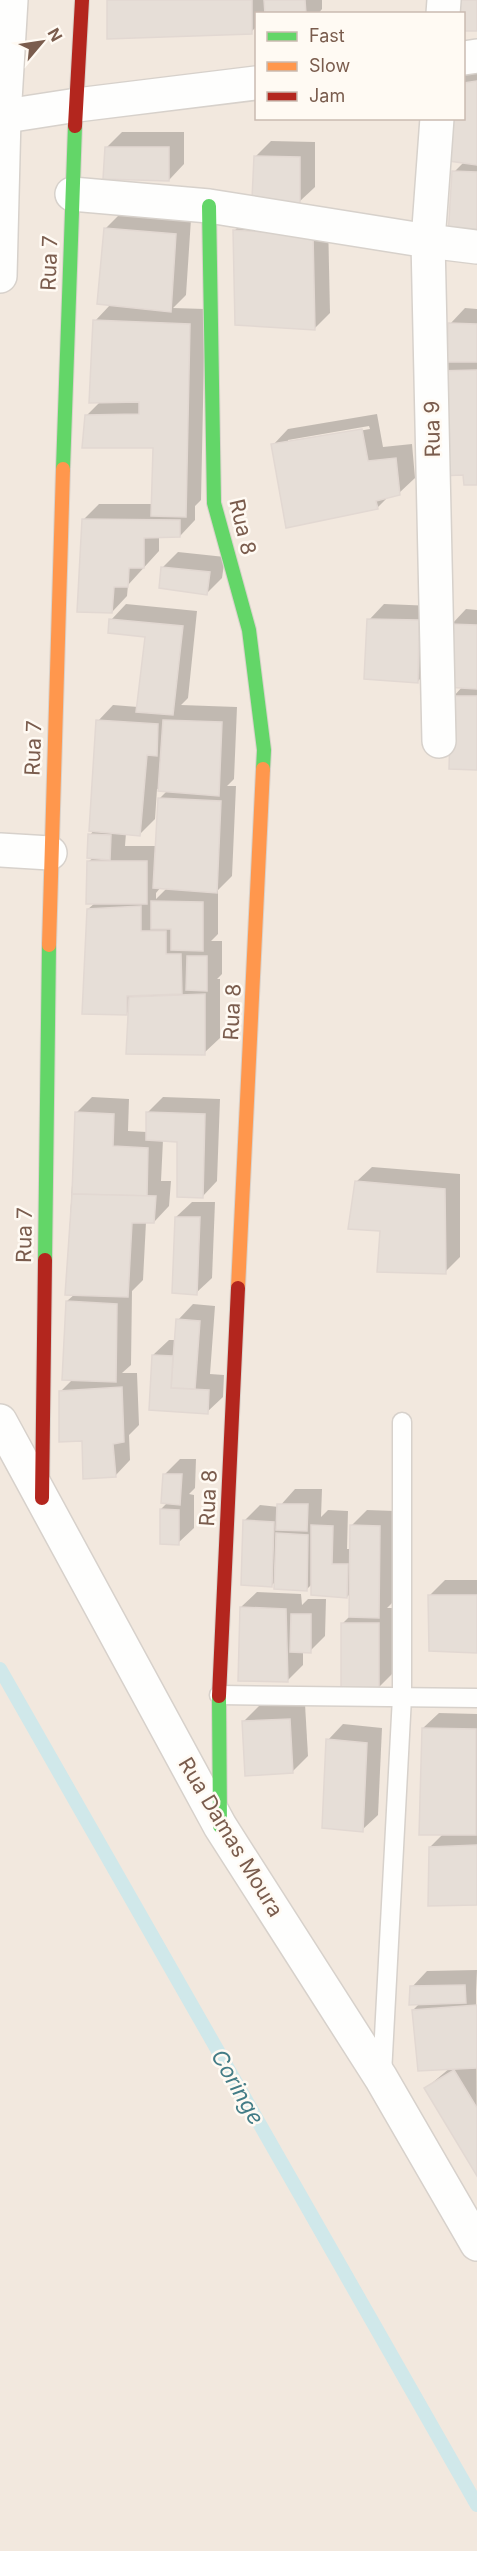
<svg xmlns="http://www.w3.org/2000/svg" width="477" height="2551" viewBox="0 0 477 2551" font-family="Inter,sans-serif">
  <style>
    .residential { fill: #f2e8de; fill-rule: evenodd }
    .shadow { fill: #0003; fill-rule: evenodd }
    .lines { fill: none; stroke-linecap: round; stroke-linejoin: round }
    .stream { stroke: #d0e8ea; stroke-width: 14 }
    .building { fill: #e6ded7; stroke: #e2d8d2; stroke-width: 1.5 }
    .lane-casing { stroke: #d7d1cb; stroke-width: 21 }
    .street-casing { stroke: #d7d1cb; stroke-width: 36 }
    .fast-casing { stroke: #d9d2cb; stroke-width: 16 }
    .slow-casing { stroke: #d9d2cb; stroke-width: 16 }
    .jam-casing { stroke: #d9d2cb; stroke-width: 16 }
    .lane { stroke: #fefefd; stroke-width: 18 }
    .street { stroke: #fefefd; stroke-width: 33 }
    .fast { stroke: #63d668; stroke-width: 14 }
    .slow { stroke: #ff974d; stroke-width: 14 }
    .jam { stroke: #b3261e; stroke-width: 14 }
    .labels { text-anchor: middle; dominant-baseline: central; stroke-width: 5; stroke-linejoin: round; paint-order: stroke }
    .street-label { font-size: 21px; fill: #7a5c4d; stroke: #fffaf3 }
    .water-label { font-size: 22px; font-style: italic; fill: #437c86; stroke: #fffaf3 }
  </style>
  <rect width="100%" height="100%" fill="#f9f5f0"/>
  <path class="residential" d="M0,0h477v2551h-477zM256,14h208v104h-208z"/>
  <g class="shadow">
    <polygon points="108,0 322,0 322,9 318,14 256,14 256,27 251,32"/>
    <polygon points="477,68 477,238 454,172 464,162 464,77 472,69"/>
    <polygon points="122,132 184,132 184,164 169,180 106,148"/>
    <polygon points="271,141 315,142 315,187 299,202 255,157"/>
    <polygon points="121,213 191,219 186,295 173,308 205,309 201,500 195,506 195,520 180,536 159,536 159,551 128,585 127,596 112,612 84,519 99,504 153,504 155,447 87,415 101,401 95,321 111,304 105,229"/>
    <polygon points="250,216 328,220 330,313 315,328 234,231"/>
    <polygon points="465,308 477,309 477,484 465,473 438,371 448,361 450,324"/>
    <path d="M377,414l6,33 29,-3 3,34 -16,15 -10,3 -12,12 -104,-63 15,-16zM369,426l1,3 -82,14v-3z"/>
    <polygon points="178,552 225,557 222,578 207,593 162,568"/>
    <path d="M126,604l71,7 -9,87 -7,7 56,2 -3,72 -7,7h9l-4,90 -14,14v44l-7,7h11v33l-5,5h3v59l-16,15 -74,-43 -4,4 -38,-105 7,-6 -6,-42 4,-3 -3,-23 4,-5 4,-109 15,-16 25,2 9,-72 -36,-15zM157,789l11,1 -8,8 -3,48h-32l1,-13 13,2 16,-16zM161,887l6,1 -11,11v-6z"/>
    <polygon points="384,604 434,606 433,666 417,682 369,620"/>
    <polygon points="466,609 477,610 477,769 453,697 463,686 451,625"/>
    <polygon points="92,1097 129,1099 128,1131 147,1132 147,1113 163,1097 220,1099 217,1181 202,1197 178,1140 163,1140 161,1181 171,1181 169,1206 154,1222 146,1222 143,1280 132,1291 131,1365 122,1373 137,1373 139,1425 129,1435 130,1460 115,1476 83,1439 61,1391 73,1379 67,1301 75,1294 66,1293 76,1113"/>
    <polygon points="372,1167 460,1174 460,1257 445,1272 382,1230 356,1182"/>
    <polygon points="192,1202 215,1202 212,1278 196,1293 176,1217"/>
    <polygon points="193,1304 215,1306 210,1374 224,1375 223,1397 207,1412 150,1409 153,1355 169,1340 176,1340 178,1320"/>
    <polygon points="180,1459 196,1459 195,1488 189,1494 194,1495 194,1528 178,1543 161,1509 168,1502 165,1474"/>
    <polygon points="295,1489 322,1489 321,1517 328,1510 348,1511 347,1549 351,1549 351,1526 367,1510 395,1511 394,1601 387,1608 393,1608 394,1672 379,1687 343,1623 351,1615 351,1593 347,1597 312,1584 306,1590 276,1581 271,1586 244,1521 260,1505 279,1507"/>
    <polygon points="445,1580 477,1580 477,1651 430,1595"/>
    <polygon points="257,1592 301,1594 302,1605 308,1599 326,1599 325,1636 310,1651 303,1651 303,1665 287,1681 241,1607"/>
    <polygon points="305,1704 308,1756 292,1772 243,1722 259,1706"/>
    <polygon points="439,1713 477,1714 477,1903 430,1847 444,1833 423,1728"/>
    <polygon points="343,1724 382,1728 378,1815 362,1830 328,1740"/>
    <polygon points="477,1970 476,1991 477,2173 426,2088 450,2068 413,2010 420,2003 412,1987 427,1971"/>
  </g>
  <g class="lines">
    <polyline class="stream" points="0,1669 477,2505"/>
  </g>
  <g class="building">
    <polygon points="107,0 252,0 252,34 107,39"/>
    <polygon points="264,0 305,0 306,14 265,14"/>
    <polygon points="457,0 477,0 477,31 464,31 464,14 457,14"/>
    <polygon points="477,81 477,165 449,161 452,118 464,118 464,83"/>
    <polygon points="105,147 169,147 169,181 103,179"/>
    <polygon points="254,156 300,157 300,204 252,199"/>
    <polygon points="452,171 477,172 477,239 448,237"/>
    <polygon points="104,228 176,234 171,312 97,304"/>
    <polygon points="233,230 313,235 315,330 235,325"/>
    <polygon points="93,320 190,324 186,517 151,516 153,448 82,448 85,415 139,414 139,402 89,403"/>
    <polygon points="448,323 477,324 477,362 447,362"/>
    <polygon points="477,370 477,485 464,485 463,475 438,476 436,371"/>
    <polygon points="362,429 368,461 396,458 400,495 376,501 378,509 286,528 271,444"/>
    <polygon points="82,519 180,520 180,537 144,538 144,568 129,568 128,587 114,587 112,613 77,612"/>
    <polygon points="161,567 210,572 207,595 159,588"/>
    <polygon points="109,619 183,626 173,715 136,712 145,637 108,633"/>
    <polygon points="367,619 419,620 418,683 364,679"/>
    <polygon points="449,624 477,625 477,689 445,687"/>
    <polygon points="451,696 477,696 477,770 449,769"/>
    <polygon points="96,720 158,724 157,756 147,755 140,836 89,831"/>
    <polygon points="163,720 222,722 219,796 158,791"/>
    <polygon points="158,798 221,801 217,893 153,888"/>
    <polygon points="88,834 111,835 110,860 87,858"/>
    <polygon points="87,861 147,861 147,904 86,904"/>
    <polygon points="151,901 203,902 203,951 171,950 171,929 151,929"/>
    <polygon points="141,906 141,931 166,931 166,954 181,954 182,994 127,996 127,1015 82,1014 87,909"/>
    <polygon points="187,956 207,956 207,991 186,990"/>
    <polygon points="205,994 205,1055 126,1054 129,997"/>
    <polygon points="75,1112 114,1114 113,1146 148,1148 147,1196 72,1194"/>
    <polygon points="146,1112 205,1114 203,1198 177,1197 177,1142 146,1140"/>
    <polygon points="355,1181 445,1189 446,1274 377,1272 380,1231 348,1229"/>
    <polygon points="72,1194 156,1196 154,1223 132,1223 128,1297 65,1295"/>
    <polygon points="175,1217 200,1217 197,1295 172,1293"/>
    <polygon points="66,1301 117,1304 116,1382 62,1380"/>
    <polygon points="176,1319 200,1321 195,1389 171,1388"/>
    <polygon points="152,1355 173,1356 171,1388 209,1390 208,1414 149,1410"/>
    <polygon points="122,1387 124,1442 113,1444 116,1477 83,1479 82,1441 59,1442 59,1391"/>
    <polygon points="163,1474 182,1474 180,1505 161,1503"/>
    <polygon points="277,1504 308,1504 307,1531 276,1530"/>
    <polygon points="160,1509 179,1510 179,1545 160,1544"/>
    <polygon points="243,1520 274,1522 272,1587 241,1585"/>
    <polygon points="311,1525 333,1526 332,1564 348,1564 347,1598 311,1595"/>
    <polygon points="350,1525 380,1526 379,1618 349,1617"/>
    <polygon points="276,1533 308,1535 307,1591 274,1589"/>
    <polygon points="428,1595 477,1595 477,1653 429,1651"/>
    <polygon points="240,1607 286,1609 288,1682 238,1681"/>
    <polygon points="291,1614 311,1614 311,1653 290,1652"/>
    <polygon points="341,1623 379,1623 379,1689 341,1688"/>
    <polygon points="290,1719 293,1773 245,1776 242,1721"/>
    <polygon points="422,1728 476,1729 476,1835 419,1835"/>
    <polygon points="326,1739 367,1743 363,1832 322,1828"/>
    <polygon points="477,1845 477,1905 428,1906 429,1847"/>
    <polygon points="465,1985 466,2003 409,2005 410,1986"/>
    <polygon points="477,2005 477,2068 418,2071 412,2010"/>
    <polygon points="454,2070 477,2108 477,2176 424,2088"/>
  </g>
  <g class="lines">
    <defs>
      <g id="lane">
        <polyline points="219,1695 477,1698"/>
        <polyline points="382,2074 402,1697 402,1422"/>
      </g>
      <g id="street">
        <polyline points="443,14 444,0"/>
        <polyline points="464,58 477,56"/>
        <polyline points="0,117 77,105 256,83"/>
        <polyline points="437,118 428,241 439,741"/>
        <polyline points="72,194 209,206 428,241 477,247"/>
        <polyline points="0,276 4,117 11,0"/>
        <polyline points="0,850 50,853"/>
        <polyline points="0,1421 220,1826 381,2078 477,2244"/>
      </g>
      <g id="fast">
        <polyline points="209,206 214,503 249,630 264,750 263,769"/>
        <polyline points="63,469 75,126"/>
        <polyline points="45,1260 49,945"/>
        <polyline points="219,1696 220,1826"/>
      </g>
      <g id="slow">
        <polyline points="49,945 63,469"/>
        <polyline points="238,1288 263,769"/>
      </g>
      <g id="jam">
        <polyline points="75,126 82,0"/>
        <polyline points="42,1498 45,1260"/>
        <polyline points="219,1696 238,1288"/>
      </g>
    </defs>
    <use href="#lane" class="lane-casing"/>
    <use href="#street" class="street-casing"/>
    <use href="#fast" class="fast-casing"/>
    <use href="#slow" class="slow-casing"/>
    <use href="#jam" class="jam-casing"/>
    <use href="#lane" class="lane"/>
    <use href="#street" class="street"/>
    <use href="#fast" class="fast"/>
    <use href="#slow" class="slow"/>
    <use href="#jam" class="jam"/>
  </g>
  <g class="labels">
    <g class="street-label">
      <text transform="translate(49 263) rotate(-88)">Rua 7</text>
      <text transform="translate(432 429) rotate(-91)">Rua 9</text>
      <text transform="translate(243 527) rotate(77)">Rua 8</text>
      <text transform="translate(33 748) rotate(-88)">Rua 7</text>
      <text transform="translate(232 1012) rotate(-87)">Rua 8</text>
      <text transform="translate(24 1235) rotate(-89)">Rua 7</text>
      <text transform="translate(208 1498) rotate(-87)">Rua 8</text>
      <text transform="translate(231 1837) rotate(59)">Rua Damas Moura</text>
    </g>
    <g class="water-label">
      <text transform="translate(238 2087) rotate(60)">Coringe</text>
    </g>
  </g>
  <rect x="255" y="12" width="210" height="108" fill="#fffaf3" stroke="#cabbb1" stroke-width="1.5"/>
  <rect x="267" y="32" width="30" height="9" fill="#63d668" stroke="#cabbb1" stroke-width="1.5"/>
  <text x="309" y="42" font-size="18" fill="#7a5c4d">Fast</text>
  <rect x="267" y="62" width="30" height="9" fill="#ff974d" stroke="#cabbb1" stroke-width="1.5"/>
  <text x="309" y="72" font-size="18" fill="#7a5c4d">Slow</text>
  <rect x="267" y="92" width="30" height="9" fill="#b3261e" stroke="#cabbb1" stroke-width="1.5"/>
  <text x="309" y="102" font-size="18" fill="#7a5c4d">Jam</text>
  <g transform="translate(42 42) rotate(61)" stroke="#fffaf3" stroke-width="4.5" paint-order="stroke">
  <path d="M0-4.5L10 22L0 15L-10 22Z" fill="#7a5c4d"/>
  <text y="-9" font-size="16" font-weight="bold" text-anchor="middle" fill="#7a5c4d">N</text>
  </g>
</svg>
